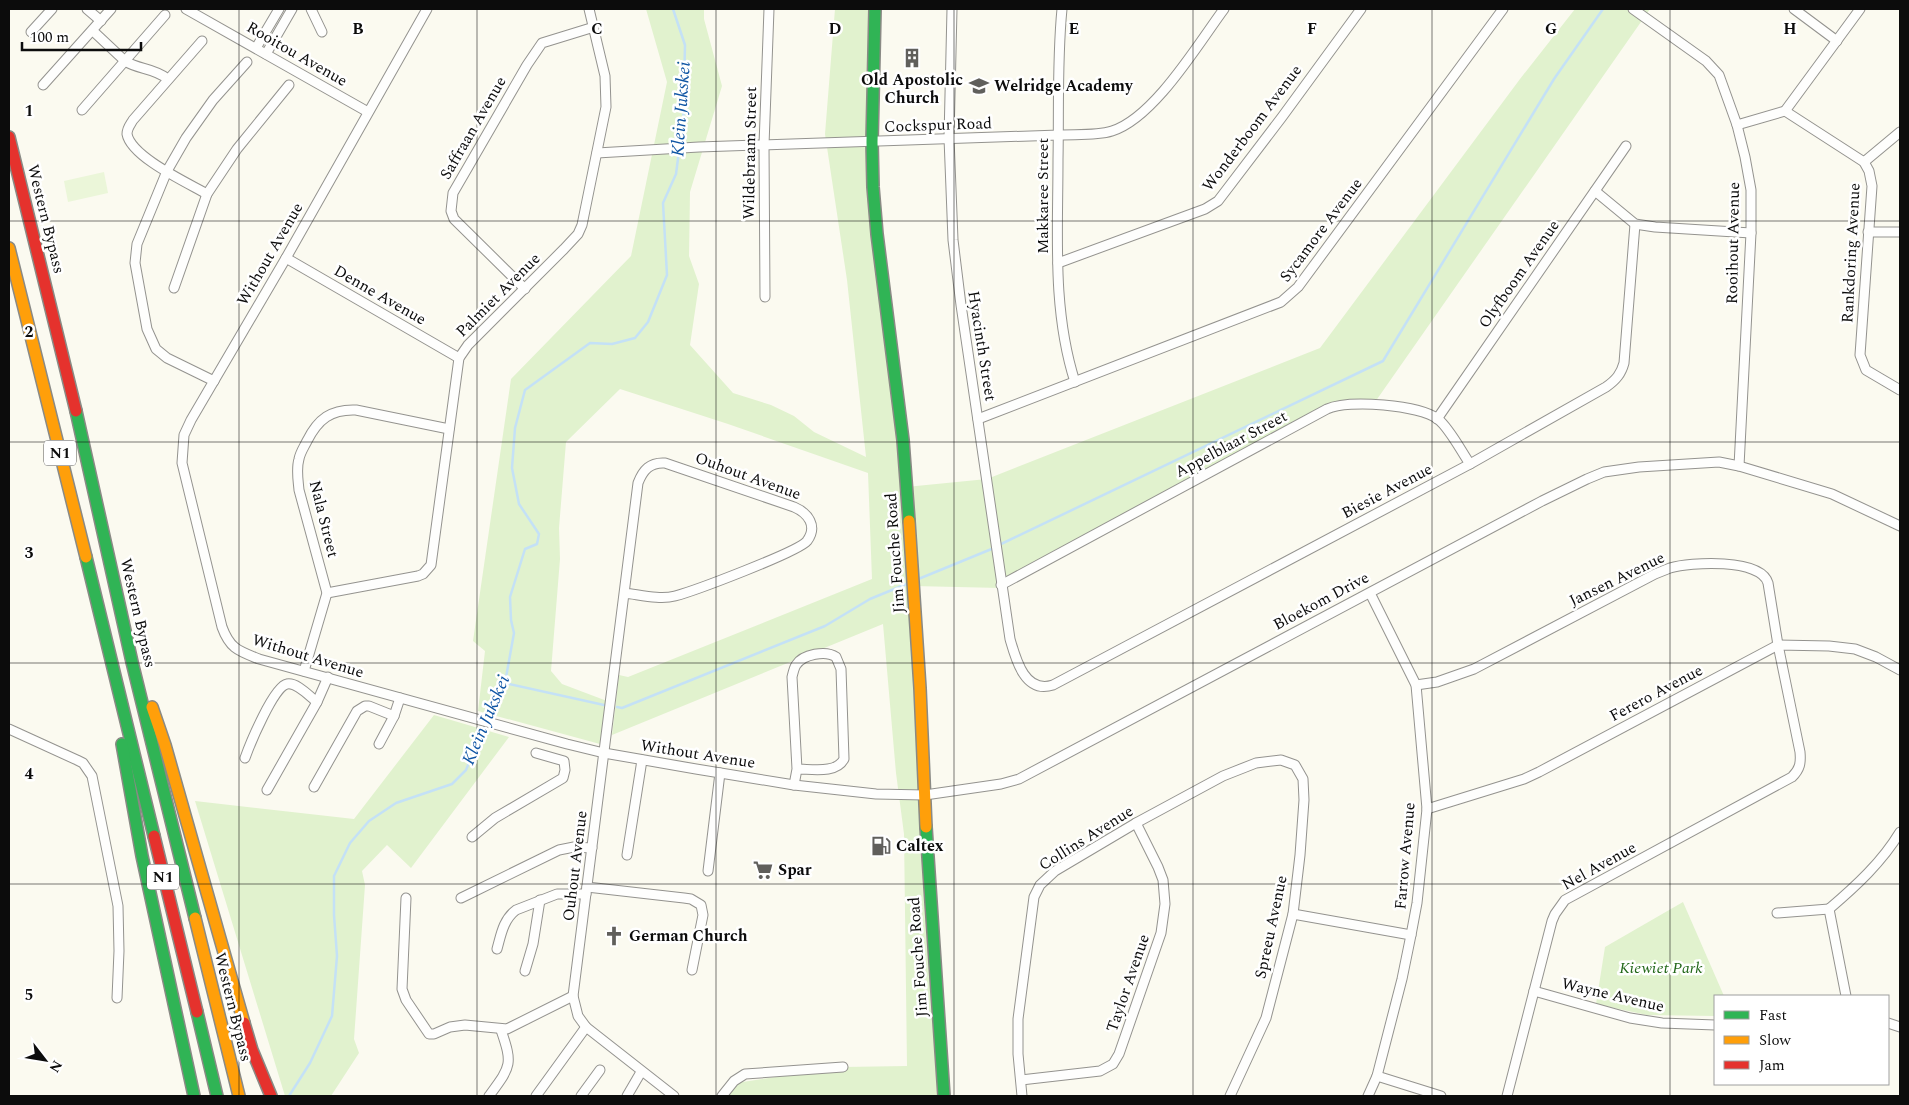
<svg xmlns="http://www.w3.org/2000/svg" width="1909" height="1105" viewBox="0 0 1909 1105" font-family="Spectral,serif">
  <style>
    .green { fill: #e1f2ce }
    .pitch { fill: #ebf6d9 }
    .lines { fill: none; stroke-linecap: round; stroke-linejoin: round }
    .stream { stroke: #c4e1f6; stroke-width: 2.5 }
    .street-casing { stroke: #94938f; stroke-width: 11 }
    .fast-casing { stroke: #8a8a85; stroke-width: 14 }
    .slow-casing { stroke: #8a8a85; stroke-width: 14 }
    .jam-casing { stroke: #8a8a85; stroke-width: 14 }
    .street { stroke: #fefefd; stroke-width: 9 }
    .fast { stroke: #30b455; stroke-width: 11 }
    .slow { stroke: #ff9f0a; stroke-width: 11 }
    .jam { stroke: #e5322d; stroke-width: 11 }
    .grid { fill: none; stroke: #0c0c0c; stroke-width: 1; stroke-opacity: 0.55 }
    .labels { text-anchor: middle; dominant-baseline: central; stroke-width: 5; stroke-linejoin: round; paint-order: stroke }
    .shield { fill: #fff; stroke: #555; stroke-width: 1 }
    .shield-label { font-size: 15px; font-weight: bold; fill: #0c0c0c }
    .street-label { font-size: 16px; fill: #0c0c0c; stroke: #fff }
    .poi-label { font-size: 16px; font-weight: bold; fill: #0c0c0c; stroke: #fff; text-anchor: start }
    .park-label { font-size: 16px; font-style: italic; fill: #226719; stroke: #fff }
    .water-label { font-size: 18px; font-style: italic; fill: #0f55a4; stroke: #fff }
    .grid-label { font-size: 16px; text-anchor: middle; font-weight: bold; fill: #0c0c0c; stroke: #fff; stroke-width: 5; stroke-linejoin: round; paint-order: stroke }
  </style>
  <rect width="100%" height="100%" fill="#fbfaf0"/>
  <g class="green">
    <polygon points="646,9 704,9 704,19 722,86 690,192 689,256 699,284 690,345 733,393 771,405 794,416 814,432 866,457 847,280 825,134 835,9 874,9 872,142 906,487 987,479 1320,348 1520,79 1575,9 1650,9 1373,405 1338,408 1001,588 913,586 944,1096 725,1096 736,1083 843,1067 907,1066 904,834 896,773 883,624 612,735 619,675 628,677 872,579 868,473 728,424 620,389 566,442 559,528 560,559 551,671 562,684 607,701 600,744 478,711 485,651 473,641 511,379 631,256 667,82"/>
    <polygon points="434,715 509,737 411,868 387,845 362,871 365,885 354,1039 359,1053 331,1096 285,1096 195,801 354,819"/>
    <polygon points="1683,902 1724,996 1715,996 1715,1016 1647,1015 1596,1004 1605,947"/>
  </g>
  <polygon class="pitch" points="104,172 108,193 68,202 64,181"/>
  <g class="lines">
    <g class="stream">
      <polyline points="673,9 685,45 683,130 680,145"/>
      <polyline points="999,545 1383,361 1554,79 1603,9"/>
      <polyline points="916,580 994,548"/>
      <polyline points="505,683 604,705"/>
      <polyline points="617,707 622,708 825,626 870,599 909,583"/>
      <polyline points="289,1096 310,1063 332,1016 337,956 334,915 334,876 350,843 369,821 396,803 452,784 466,770 491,710 505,683 514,633 511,620 510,597 525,549 537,544 539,534 519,504 512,468 515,428 525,390 590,343 612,344 635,338 648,322 667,275 663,203 676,174 679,151"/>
    </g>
    <defs>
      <g id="street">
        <polyline points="87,9 101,21"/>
        <polyline points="186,9 368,112"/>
        <polyline points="311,9 322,32"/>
        <path d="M427,9l-141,249 -95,162 -7,15 -2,28 40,164c8,22 17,24 37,32l308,85 37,9 92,16 98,16 82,9 49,1 76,-11 18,-5 523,-278 45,-22 17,-7 35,-5 80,-5 20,4 93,28 68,32"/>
        <path d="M952,9l-3,129 4,102 8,65 49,334c6,21 15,55 43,46l417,-221 136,-77c10,-7 15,-13 18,-24l11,-139"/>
        <path d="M1062,9c-5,50 -3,101 -4,151 0,74 -6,150 17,222"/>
        <polyline points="1633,9 1706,61 1719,75 1737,125 1745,157 1751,190 1751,233 1739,466"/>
        <polyline points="1794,9 1837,41"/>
        <path d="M93,31l32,30c14,9 27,6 43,18"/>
        <polyline points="31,32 52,9"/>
        <path d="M202,41l-69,79c-3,5 -6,8 -6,14 4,23 61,49 80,60"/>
        <polyline points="256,48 279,9"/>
        <polyline points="266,54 292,9"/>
        <polyline points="43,85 111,9"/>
        <polyline points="82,110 165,15"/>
        <polyline points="1785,111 1864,162 1869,171 1872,186 1860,355 1866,370 1900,390"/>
        <polyline points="1737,125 1785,111 1860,9"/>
        <path d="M597,153l102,-6 360,-12c17,-1 37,1 53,-4 42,-13 86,-87 112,-122"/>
        <polyline points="1864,162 1900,132"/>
        <polyline points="1595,191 1635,224 1655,227 1751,233"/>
        <polyline points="1868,232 1900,232"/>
        <polyline points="286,258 459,358"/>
        <polyline points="1058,263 1205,209 1218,201 1282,117 1361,9"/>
        <polyline points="174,288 207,194 237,149 289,85"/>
        <polyline points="525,289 454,219 451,211 453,193 527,65 542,43 594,27"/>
        <polyline points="765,297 764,145 769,9"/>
        <polyline points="214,381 167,358 156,349 147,329 135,263 137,244 167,171 186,138 213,100 247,62"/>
        <polyline points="978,419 1281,302 1298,287 1503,9"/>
        <polyline points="1437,419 1626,146"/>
        <path d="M1001,585l326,-176c22,-10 92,-4 111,10 12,10 23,32 32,45"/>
        <polyline points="327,593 418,576 423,574 431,565 459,358 468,345 564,249 578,234 582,225 606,107 605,76 589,9"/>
        <path d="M625,593c16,2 35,7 50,3 19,-5 123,-44 132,-55 11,-15 1,-28 -13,-34l-129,-44c-15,-1 -22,7 -27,20l-65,513 5,20 8,11 88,69"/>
        <path d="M304,671l23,-78 -28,-103c-1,-11 -3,-21 0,-31 1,-6 5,-12 8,-18 11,-22 24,-32 49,-31l93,19"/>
        <path d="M1416,685l21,-3 37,-13 181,-95c5,-2 10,-4 15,-6 20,-6 91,-10 98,15l10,62 22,107c1,11 0,17 -8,25l-227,123 -10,14 -3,7 -45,175"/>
        <polyline points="9,729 77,760 83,763 92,776 118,906 119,951 117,998"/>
        <polyline points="379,744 394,716"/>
        <path d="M245,758c5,-14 29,-72 42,-74 10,-2 23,13 30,18"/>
        <path d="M794,785l3,-16 -5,-92c1,-4 2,-9 4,-12 7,-11 30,-15 40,-8l5,12 3,90c-8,15 -32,10 -47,10"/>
        <polyline points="314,787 357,711 365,706 369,706 394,716 400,698"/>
        <polyline points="267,790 317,702 328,677"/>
        <polyline points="1427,809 1524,779 1539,772 1778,645 1829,646 1855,649 1876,657 1900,670"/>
        <polyline points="472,837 495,818 563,778 565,770 564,761 536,753"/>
        <polyline points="627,855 642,760"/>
        <polyline points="708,871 720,773"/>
        <polyline points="587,887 684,898 691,899 701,905 703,915 692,970"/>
        <polyline points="406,898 402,989 406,1000 429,1034 434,1034 450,1027 465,1025 507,1029 573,996"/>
        <polyline points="461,898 559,850 574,847 592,848"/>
        <path d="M1829,909c27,-23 53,-47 71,-77"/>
        <polyline points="1829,909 1846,996"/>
        <polyline points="1777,913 1829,909"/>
        <polyline points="1293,914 1411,935"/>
        <path d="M497,949c4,-14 6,-29 19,-39l41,-16h29"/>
        <polyline points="525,971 533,944 540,900"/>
        <polyline points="1534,991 1630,1018 1662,1023 1715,1025"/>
        <polyline points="1888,1023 1900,1027"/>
        <polyline points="1377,1076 1441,1096"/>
        <polyline points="1021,1080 1100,1071 1113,1064 1119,1054 1161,933 1165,904 1163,880 1158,867 1136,823"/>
        <path d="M489,1096c22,-30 24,-31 12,-66"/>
        <polyline points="536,1096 586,1027"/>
        <polyline points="581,1096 600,1070"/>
        <polyline points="627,1096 641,1072"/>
        <polyline points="722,1096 734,1081 745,1074 843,1067"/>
        <polyline points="1022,1096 1018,1054 1018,1019 1034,897 1040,885 1055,871 1136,823 1223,776 1256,763 1281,760 1295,765 1303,779 1304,800 1300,855 1293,914 1266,1018 1230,1096"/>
        <polyline points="1368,1096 1377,1076 1402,979 1411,935 1417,903 1427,809 1416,685 1370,593"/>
      </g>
      <g id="fast">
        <polyline points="875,9 872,142 873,187 877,234 903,440 909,521"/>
        <polyline points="76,411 132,662 195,918"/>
        <polyline points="86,557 154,836"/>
        <polyline points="122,744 142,856 194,1096"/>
        <polyline points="926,827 944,1096"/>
        <polyline points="197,1012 217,1096"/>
      </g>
      <g id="slow">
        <polyline points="9,248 86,557"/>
        <polyline points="909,521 920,688 926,827"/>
        <polyline points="152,707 165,745 244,1023"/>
        <polyline points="195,918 239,1096"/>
      </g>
      <g id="jam">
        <polyline points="9,137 76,411"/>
        <polyline points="154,836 197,1012"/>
        <polyline points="244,1023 252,1050 271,1096"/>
      </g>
    </defs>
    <use href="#street" class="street-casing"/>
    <use href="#fast" class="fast-casing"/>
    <use href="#slow" class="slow-casing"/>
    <use href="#jam" class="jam-casing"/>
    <use href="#street" class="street"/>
    <use href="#fast" class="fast"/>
    <use href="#slow" class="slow"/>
    <use href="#jam" class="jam"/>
  </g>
  <path class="grid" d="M239,9v1087M477,9v1087M716,9v1087M954,9v1087M1193,9v1087M1432,9v1087M1670,9v1087M9,221h1891M9,442h1891M9,663h1891M9,884h1891"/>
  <defs>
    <symbol id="building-bare" viewBox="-9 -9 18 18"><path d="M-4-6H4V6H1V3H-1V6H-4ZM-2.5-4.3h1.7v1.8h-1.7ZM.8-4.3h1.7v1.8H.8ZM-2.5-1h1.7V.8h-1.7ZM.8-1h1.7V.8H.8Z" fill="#605f5c" stroke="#fff" stroke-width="2.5" paint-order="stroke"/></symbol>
    <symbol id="school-bare" viewBox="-9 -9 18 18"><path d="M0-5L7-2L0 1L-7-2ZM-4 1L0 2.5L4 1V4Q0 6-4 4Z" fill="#605f5c" stroke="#fff" stroke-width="2.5" paint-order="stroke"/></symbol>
    <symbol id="fuel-bare" viewBox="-9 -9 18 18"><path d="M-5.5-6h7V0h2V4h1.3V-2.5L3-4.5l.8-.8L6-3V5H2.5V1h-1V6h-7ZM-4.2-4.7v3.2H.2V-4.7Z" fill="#605f5c" stroke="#fff" stroke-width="2.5" paint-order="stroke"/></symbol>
    <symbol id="supermarket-bare" viewBox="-9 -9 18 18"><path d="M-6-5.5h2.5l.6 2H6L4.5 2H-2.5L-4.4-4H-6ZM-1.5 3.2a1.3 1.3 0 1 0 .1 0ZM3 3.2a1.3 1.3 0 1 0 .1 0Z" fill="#605f5c" stroke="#fff" stroke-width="2.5" paint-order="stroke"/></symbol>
    <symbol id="church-bare" viewBox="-9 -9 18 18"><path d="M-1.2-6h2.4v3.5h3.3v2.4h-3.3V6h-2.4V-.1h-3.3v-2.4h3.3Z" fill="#605f5c" stroke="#fff" stroke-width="2.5" paint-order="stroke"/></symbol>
  </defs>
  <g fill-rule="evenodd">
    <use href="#building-bare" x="898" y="44" width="28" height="28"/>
    <use href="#school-bare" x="965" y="72" width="28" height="28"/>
    <use href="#fuel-bare" x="867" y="832" width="28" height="28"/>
    <use href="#supermarket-bare" x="749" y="856" width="28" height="28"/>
    <use href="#church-bare" x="600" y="922" width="28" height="28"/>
  </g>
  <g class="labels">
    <g class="shield">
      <rect x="44" y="440.5" width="32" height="25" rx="4"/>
      <rect x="147" y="864.5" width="32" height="25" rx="4"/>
    </g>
    <g class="shield-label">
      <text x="60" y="453">N1</text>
      <text x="163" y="877">N1</text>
    </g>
    <g class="street-label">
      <text transform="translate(297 54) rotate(30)">Rooitou Avenue</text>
      <text transform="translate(938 125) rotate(-2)">Cockspur Road</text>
      <text transform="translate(473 128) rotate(-60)">Saffraan Avenue</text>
      <text transform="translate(1252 128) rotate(-53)">Wonderboom Avenue</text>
      <text transform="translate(750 153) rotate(-89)">Wildebraam Street</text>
      <text transform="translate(1043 196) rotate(-90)">Makkaree Street</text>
      <text transform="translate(46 219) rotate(76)">Western Bypass</text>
      <text transform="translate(1321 230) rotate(-53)">Sycamore Avenue</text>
      <text transform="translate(1733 243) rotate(-89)">Rooihout Avenue</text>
      <text transform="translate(1851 253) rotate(-87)">Rankdoring Avenue</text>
      <text transform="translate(270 254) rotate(-60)">Without Avenue</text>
      <text transform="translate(1519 274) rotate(-55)">Olyfboom Avenue</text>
      <text transform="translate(380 295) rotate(30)">Denne Avenue</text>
      <text transform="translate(498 295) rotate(-45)">Palmiet Avenue</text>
      <text transform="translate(982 346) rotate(81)">Hyacinth Street</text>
      <text transform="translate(1231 444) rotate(-28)">Appelblaar Street</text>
      <text transform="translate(748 476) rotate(20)">Ouhout Avenue</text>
      <text transform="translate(1387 491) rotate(-28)">Biesie Avenue</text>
      <text transform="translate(324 519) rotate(76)">Nala Street</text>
      <text transform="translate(895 553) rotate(-94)">Jim Fouche Road</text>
      <text transform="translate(1617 579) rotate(-26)">Jansen Avenue</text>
      <text transform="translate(1321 601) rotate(-28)">Bloekom Drive</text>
      <text transform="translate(138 613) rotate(77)">Western Bypass</text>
      <text transform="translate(308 656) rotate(17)">Without Avenue</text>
      <text transform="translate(1656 693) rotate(-28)">Ferero Avenue</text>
      <text transform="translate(698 754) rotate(9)">Without Avenue</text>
      <text transform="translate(1086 838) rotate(-32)">Collins Avenue</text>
      <text transform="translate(1405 856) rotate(-85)">Farrow Avenue</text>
      <text transform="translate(575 866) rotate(-83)">Ouhout Avenue</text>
      <text transform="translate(1599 866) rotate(-29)">Nel Avenue</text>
      <text transform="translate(1271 927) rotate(-78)">Spreeu Avenue</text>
      <text transform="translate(918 957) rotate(-94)">Jim Fouche Road</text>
      <text transform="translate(1128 983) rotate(-71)">Taylor Avenue</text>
      <text transform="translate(1613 995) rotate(13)">Wayne Avenue</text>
      <text transform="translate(233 1007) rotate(76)">Western Bypass</text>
    </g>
    <g class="poi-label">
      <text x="912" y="80" text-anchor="middle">Old Apostolic<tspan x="912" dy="18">Church</tspan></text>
      <text x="994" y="86">Welridge Academy</text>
      <text x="896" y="846">Caltex</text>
      <text x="778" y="870">Spar</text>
      <text x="629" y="936">German Church</text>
    </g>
    <g class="park-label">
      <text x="1661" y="968">Kiewiet Park</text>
    </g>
    <g class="water-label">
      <text transform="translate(681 109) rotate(-86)">Klein Jukskei</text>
      <text transform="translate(486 720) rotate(-67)">Klein Jukskei</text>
    </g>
  </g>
  <g class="grid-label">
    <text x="358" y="34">B</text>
    <text x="597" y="34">C</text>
    <text x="835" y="34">D</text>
    <text x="1074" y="34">E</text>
    <text x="1312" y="34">F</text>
    <text x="1551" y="34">G</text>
    <text x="1790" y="34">H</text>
    <text x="29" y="116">1</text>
    <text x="29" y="337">2</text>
    <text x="29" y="558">3</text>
    <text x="29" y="779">4</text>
    <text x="29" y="1000">5</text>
  </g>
  <rect width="1909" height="1105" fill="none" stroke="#0c0c0c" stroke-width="20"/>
  <rect x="1714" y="995" width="175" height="90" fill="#ffffff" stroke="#9e9e9e"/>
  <rect x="1724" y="1011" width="25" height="8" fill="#30b455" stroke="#9e9e9e"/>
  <text x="1759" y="1020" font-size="15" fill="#0c0c0c">Fast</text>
  <rect x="1724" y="1036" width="25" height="8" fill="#ff9f0a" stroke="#9e9e9e"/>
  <text x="1759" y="1045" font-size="15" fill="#0c0c0c">Slow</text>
  <rect x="1724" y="1061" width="25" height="8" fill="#e5322d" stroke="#9e9e9e"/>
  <text x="1759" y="1070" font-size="15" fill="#0c0c0c">Jam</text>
  <g transform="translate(45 1060) rotate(121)" stroke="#ffffff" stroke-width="4" paint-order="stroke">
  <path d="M0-4L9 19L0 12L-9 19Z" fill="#0c0c0c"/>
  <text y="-8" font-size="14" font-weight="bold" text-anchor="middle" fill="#0c0c0c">N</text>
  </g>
  <path d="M22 42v8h119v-8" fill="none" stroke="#0c0c0c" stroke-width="2.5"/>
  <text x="30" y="42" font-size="15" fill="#0c0c0c" stroke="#ffffff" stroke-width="4" paint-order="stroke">100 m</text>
</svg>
